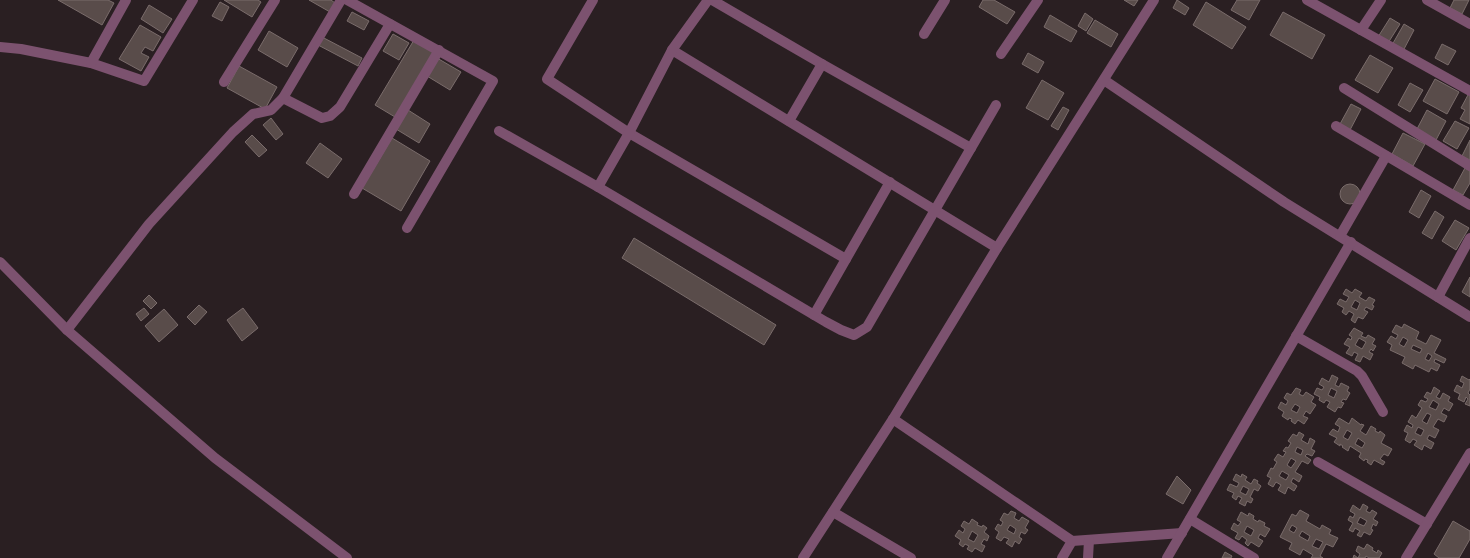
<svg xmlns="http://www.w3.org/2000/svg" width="1470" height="558" viewBox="0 0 1470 558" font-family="Commissioner,sans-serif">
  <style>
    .building { fill: #594c4a; stroke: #7a6c6b; fill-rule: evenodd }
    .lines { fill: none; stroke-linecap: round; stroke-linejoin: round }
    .street { stroke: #7c526f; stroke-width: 10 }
  </style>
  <rect width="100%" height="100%" fill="#2a1f22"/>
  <g class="building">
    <polygon points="58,0 108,0 114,3 102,25"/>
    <polygon points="224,0 258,0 261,2 252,17"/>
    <polygon points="309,0 331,0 335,3 330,12"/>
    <polygon points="983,0 994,0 1015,12 1007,24 979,7"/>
    <polygon points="1124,0 1138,0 1134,6"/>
    <polygon points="1177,0 1189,8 1185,15 1173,8"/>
    <polygon points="1237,0 1260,0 1249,20 1231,10"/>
    <polygon points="1454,0 1469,0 1462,14 1450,8"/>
    <polygon points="220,2 229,7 222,21 212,16"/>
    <polygon points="1206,2 1246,27 1232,49 1193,25"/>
    <polygon points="149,5 172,19 163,33 141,19"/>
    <polygon points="352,12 369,21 364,30 347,21"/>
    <polygon points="1283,12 1325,35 1312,59 1270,35"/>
    <polygon points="1085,13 1093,19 1086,31 1078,26"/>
    <polygon points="1050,15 1077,31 1071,42 1044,27"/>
    <polygon points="1390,18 1400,24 1388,43 1378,37"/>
    <polygon points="1095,20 1118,34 1111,47 1087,33"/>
    <polygon points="1404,24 1414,30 1403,51 1392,45"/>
    <polygon points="140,25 161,37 153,51 145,47 141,53 149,57 141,71 119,59"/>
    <polygon points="269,31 298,48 287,67 258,50"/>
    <polygon points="393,34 409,43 399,60 383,51"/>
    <polygon points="322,37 362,58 358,66 318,45"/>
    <polygon points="414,40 434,52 395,117 375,105"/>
    <polygon points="1442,44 1456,51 1448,65 1435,58"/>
    <polygon points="1028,53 1044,62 1038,73 1022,64"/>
    <polygon points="1370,55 1393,68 1378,93 1355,80"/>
    <polygon points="437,58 461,72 450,90 427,76"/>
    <polygon points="239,66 277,87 265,109 227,88"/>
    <polygon points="1435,79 1459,92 1447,114 1423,101"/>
    <polygon points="1042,80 1064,93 1048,120 1026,108"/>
    <polygon points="1410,83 1423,90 1410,112 1398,105"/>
    <polygon points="1469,93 1470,93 1470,124 1460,119 1465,110 1461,108"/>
    <polygon points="1351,104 1361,109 1350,130 1340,124"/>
    <polygon points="1063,107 1069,110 1058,130 1051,126"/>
    <polygon points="408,110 430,124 419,143 396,129"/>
    <polygon points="1427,110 1446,121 1436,140 1417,129"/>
    <polygon points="271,118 283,134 276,140 263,125"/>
    <polygon points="1455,121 1469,128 1457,149 1443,141"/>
    <polygon points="1403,133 1425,144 1413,166 1392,154"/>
    <polygon points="252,135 267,150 259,157 245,142"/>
    <polygon points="392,138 430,161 401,211 362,188"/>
    <polygon points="1470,140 1470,160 1462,156"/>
    <polygon points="320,143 342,159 328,178 306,163"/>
    <polygon points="1465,168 1470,171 1470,183 1463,195 1453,190"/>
    <circle cx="1350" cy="194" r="10"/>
    <polygon points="1421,190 1431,196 1419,218 1409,212"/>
    <polygon points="1435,211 1444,217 1432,239 1422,233"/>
    <polygon points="1455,220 1469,228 1456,250 1442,241"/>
    <polygon points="634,238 776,325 764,345 622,258"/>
    <polygon points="1470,277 1470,297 1462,292"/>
    <path d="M1346,289l6,4 3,-4 7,4 -3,4 7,4 3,-4 6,3 -3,5 2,1 -2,4 -6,-3 -2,3 4,2 -5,7 -5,-2 -3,6 -4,-3 3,-6 -5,-3 -3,4 -4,-3 2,-4 -7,-4 3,-5 6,3 3,-5 -6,-3zM1355,300l5,3 -3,7 -6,-3z"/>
    <polygon points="149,295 157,303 151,309 143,301"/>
    <polygon points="199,305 207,312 195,325 187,317"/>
    <polygon points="144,308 149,314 141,321 136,314"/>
    <polygon points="243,308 258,328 242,341 227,320"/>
    <polygon points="164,309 178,325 159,342 145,326"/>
    <path d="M1404,324l15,8 -3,7 10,5 5,-9 10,5 -7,13 12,6 -2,4 -9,-4 -1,3 6,3 -3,6 -6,-3 -2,4 -14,-7 -2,4 -11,-6 3,-6 -15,-7 2,-5 -5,-3 4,-6 5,3 2,-4 -6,-3 4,-7 6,3zM1403,337l5,3 -4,7 -5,-3zM1413,345l9,4 -2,4 -9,-4zM1428,353l4,3 -3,5 -4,-2z"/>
    <path d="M1354,328l9,5 -2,3 5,2 2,-3 7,4 -3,5 4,2 -3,5 -2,-2 -2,3 4,2 -3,6 -7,-4 -3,6 -5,-2 3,-6 -4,-2 -2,4 -6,-3 4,-6 -6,-3 4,-6 3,2 1,-3 -3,-2zM1359,338l7,4 -4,7 -7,-4z"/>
    <path d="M1332,375l6,3 -3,7 4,2 2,-4 8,4 -2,4 3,2 -4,7 -3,-1 -2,3 3,1 -3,5 -3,-1 -3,5 -8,-5 3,-5 -4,-2 -2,3 -5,-3 1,-3 -6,-3 3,-6 5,2 2,-3 -5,-3 3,-6 7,4zM1331,388l6,3 -3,7 -6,-3z"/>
    <polygon points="1462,376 1469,380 1470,379 1470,389 1468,393 1470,395 1470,406 1465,404 1468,399 1466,397 1464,402 1458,399 1460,394 1454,391 1457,385 1462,388 1464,383 1460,381"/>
    <path d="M1434,387l6,4 -4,6 4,2 3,-6 7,4 -2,4 5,3 -4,7 -5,-3 -3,5 6,3 -3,6 -6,-3 -5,8 6,3 -4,8 -6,-3 -2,4 7,4 -3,6 -7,-4 -2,5 -8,-5 3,-4 -4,-2 -3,4 -5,-3 3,-7 -4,-2 3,-6 5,3 1,-3 -5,-3 4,-7 4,3 6,-10 -4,-3 3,-5 5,2 2,-3 -4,-2 3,-5 4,2zM1433,400l6,4 -3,6 -7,-3zM1427,413l4,2 -4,9 -5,-3zM1418,427l6,3 -3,6 -6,-3z"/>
    <path d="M1296,388l5,2 -2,4 4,2 3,-4 8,5 -3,5 5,3 -6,9 -4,-3 -3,5 5,2 -4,6 -6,-4 -3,4 -4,-3 1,-2 -3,-1 -1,2 -6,-4 2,-4 -6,-4 3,-6 5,3 2,-4 -4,-3 3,-5 4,2zM1295,404l5,3 -3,6 -6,-3z"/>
    <path d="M1339,418l10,6 3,-6 9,7v-1l3,1 -4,6 6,4 5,-9 5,3 -1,2 4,2 1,-2 5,4 -4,8 11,6 -4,7 -4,-2 -4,5 5,3 -2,3 -9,-5 -3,5 -4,-3 1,-2 -3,-1 -1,2 -5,-4 2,-4 -11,-7 -2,5 -6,-4 1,-1 -3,-2v2l-6,-4 3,-4 -8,-4 4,-5 5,3 2,-5 -5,-3zM1347,430l5,3 -4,7 -5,-3zM1358,438l7,5 -3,5 -7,-4z"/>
    <path d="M1299,432l5,3 -3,5 7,4 2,-6 5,3 -4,8 4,2 -3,5 -5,-2 -2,2 6,4 -3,4 -6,-3 -7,11 7,4 -3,6 -6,-4 -2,4 6,4 -3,5 -6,-4 -3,7 -7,-4 3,-5 -5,-3 -3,5 -5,-3 3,-6 -4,-2 4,-8 2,1 4,-7 -3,-2 4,-6 5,3 3,-5 -3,-1 3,-4 2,1 3,-5 -3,-2 5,-7 4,2zM1297,447l6,3 -2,5 -6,-3zM1291,458l5,3 -5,7 -4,-3zM1282,471l7,4 -3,5 -7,-4z"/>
    <path d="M1236,474l5,3 1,-3 5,3 -2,3 6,4 3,-5 4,2 -1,2 4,3 -3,5 -4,-2 -4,8 3,2 -2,4 -4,-2 -2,5 -6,-3 3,-5 -4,-2 -2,4 -4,-3 2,-4 -7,-3 3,-6 7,3 2,-4 -6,-3zM1243,486l6,3 -3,6 -6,-3z"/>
    <polygon points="1177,476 1191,490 1183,504 1166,494"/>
    <path d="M1363,504l5,3 -2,4 4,2 2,-3 5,3 -4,6 5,3 -2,4 -3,-2 -2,5 2,1 -3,5 -6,-3 -3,5 -4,-2 3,-4 -5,-3 -2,4 -4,-2 4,-7 -5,-3 2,-4 3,2 2,-4 -5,-3 3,-6 7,5zM1360,517l7,4 -3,5 -7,-3z"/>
    <path d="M1300,510l9,5 -3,6 14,8 2,-4 9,5 -2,4 9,4 -5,9 -7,-3 -6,12 3,2h-12l2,-3 -10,-6 -3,6 -11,-6 3,-6 -12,-6 12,-23 4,2zM1292,525l5,3 -3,5 -5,-3zM1302,531l8,5 -2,5 -9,-5zM1316,539l7,3 -4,7 -7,-3z"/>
    <path d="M1011,511l5,2 -2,5 5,3 3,-4 7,4 -4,7 3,2 -3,4 -4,-2 -2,5 3,2 -3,5 -4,-3 -3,6 -6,-4 3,-4 -5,-2 -3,4 -5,-3 3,-6 -4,-3 3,-5 3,2 2,-4 -3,-2 4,-7 4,2zM1010,525l6,4 -2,5 -7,-4z"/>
    <path d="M1241,512l7,4 1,-3 5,3 -1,3 5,3 1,-2 6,3 -1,3 6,3 -5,8 -5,-3 -2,4 5,3 -4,6 -8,-5 -3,4 -3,-3 2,-3 -5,-4 -3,4 -4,-2 3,-5 -7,-4 3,-6 4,3 3,-4 -4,-2zM1247,526l7,4 -3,6 -7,-4z"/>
    <path d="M972,519l6,4 -1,2 5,2 1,-2 4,3 -3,4 5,4 -2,5 -3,-2 -3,5 4,2 -3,6 -7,-4 -3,4 -5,-3 2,-3 -4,-2 -2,3 -4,-3 2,-4 -6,-4 4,-6 4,3 2,-4 -4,-3 3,-5 5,3zM972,531l6,4 -4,7 -6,-3z"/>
    <polygon points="1453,521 1470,531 1470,539 1459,558 1439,558 1434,554"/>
    <polygon points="1367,544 1373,548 1372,550 1377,553 1378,550 1382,553 1379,558 1369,558 1366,556 1365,558 1353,558 1354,555 1358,558 1360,554 1356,551 1358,546 1364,549"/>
    <polygon points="1225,552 1232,556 1231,558 1222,558"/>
  </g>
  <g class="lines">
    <g class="street">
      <polyline points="347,0 493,81 407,228"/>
      <polyline points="593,0 547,79 629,133 846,259"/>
      <polyline points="712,0 822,64 971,148"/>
      <polyline points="1307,0 1470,91"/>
      <polyline points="1427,0 1470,24"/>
      <polyline points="1361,30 1381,0"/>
      <polyline points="924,34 945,0"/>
      <polyline points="0,47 21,49 91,63 144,81 193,0"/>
      <polyline points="672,50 997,248"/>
      <polyline points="1001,54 1038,0"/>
      <polyline points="91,63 126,0"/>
      <polyline points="1104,80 1284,202 1470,317"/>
      <polyline points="224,82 275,0"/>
      <polyline points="1344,88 1470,166"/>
      <polyline points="283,98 322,118 330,116 340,107 390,24"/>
      <polyline points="789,121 822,64"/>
      <polyline points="1336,126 1470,205"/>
      <polyline points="499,131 598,187 826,322 841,330 854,335 867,327 996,105"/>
      <polyline points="598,187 629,133 672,50 708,0"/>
      <polyline points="354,194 439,50"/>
      <polyline points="1340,236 1386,156"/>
      <polyline points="0,262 67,330 215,458 347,558"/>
      <polyline points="1438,297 1470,238"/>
      <polyline points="814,315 890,182"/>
      <polyline points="67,330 149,224 233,132 253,114 271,110 283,98 341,0"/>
      <polyline points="1296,336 1357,371 1362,376 1383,412"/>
      <polyline points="893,419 1072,541 1062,558"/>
      <polyline points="1318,462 1427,524"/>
      <polyline points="833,512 911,558"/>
      <polyline points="1190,519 1254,558"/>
      <polyline points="1072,541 1182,533"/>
      <polyline points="803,558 893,419 997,248 1154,0"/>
      <polyline points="1088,558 1089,540"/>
      <polyline points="1167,558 1351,242"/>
      <polyline points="1406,558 1470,453"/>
    </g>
  </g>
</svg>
